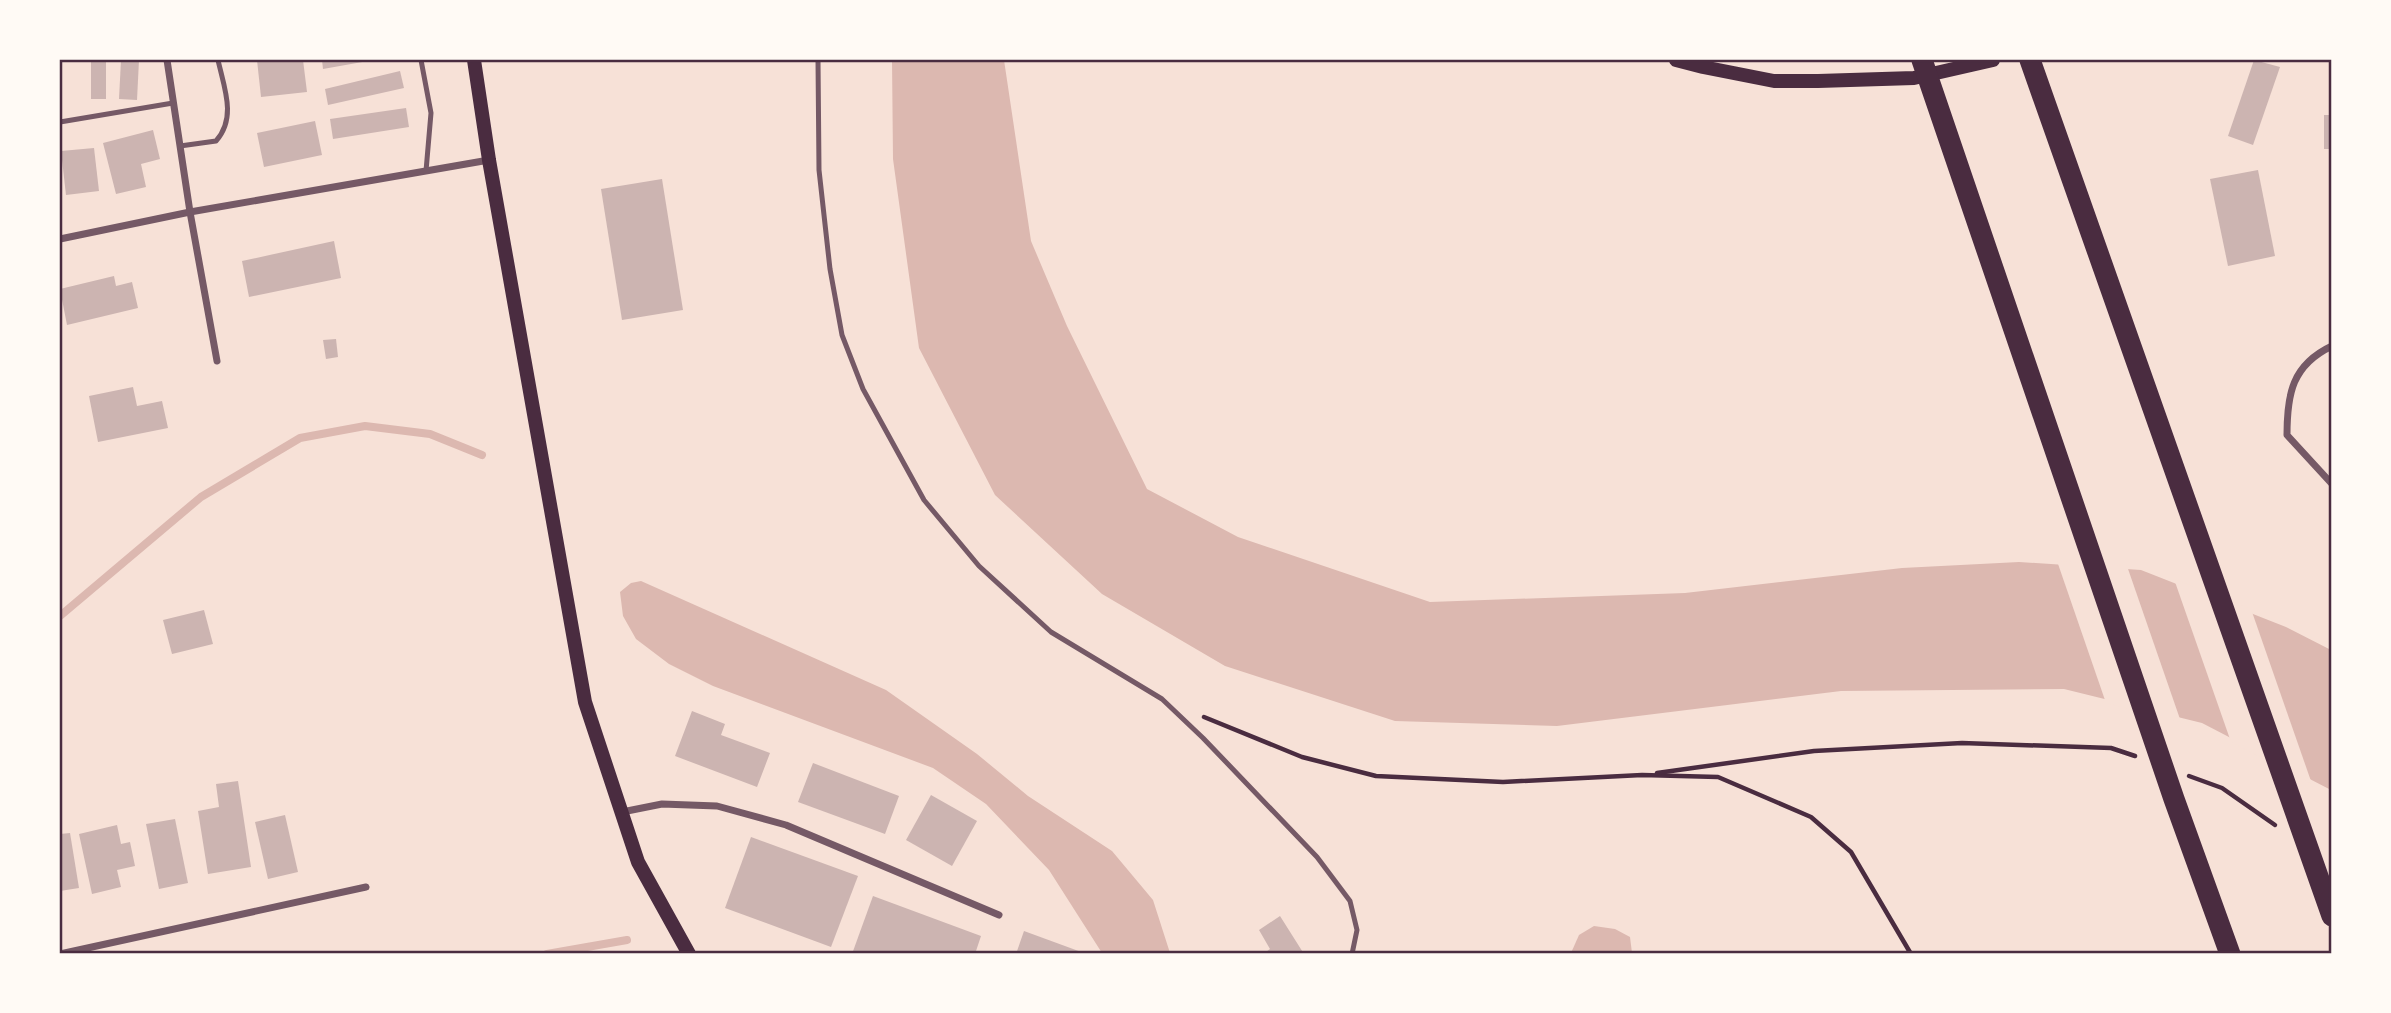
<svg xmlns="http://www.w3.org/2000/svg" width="2391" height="1013" viewBox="0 0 2391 1013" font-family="'Sofia Sans Condensed',sans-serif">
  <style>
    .water { fill: #dcb8b0 }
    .pier { fill: #f7e1d7 }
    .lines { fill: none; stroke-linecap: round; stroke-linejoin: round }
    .stream { stroke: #dcb8b0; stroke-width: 8 }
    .building { fill: #ccb4b1 }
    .path { stroke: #4a2c40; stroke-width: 4.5 }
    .service { stroke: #755966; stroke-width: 5 }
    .minor { stroke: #755966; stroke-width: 7 }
    .secondary { stroke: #4a2c40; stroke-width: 14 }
    .motorway { stroke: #4a2c40; stroke-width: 21 }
    .neatline { fill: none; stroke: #4a2c40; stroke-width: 2.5 }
  </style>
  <rect width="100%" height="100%" fill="#f7e1d7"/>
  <g class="water">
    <polygon points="892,60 1004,60 1031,241 1067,326 1147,489 1238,537 1430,602 1685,593 1902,568 2019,562 2141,570 2286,627 2331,650 2331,790 2202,723 2064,689 1841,691 1557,726 1395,721 1225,666 1102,594 995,495 919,348 893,159"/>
    <polygon points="641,581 886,690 977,754 1028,796 1112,851 1153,900 1170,953 1102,953 1049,870 986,804 933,768 713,686 669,664 636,639 623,616 620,592 631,583"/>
    <polygon points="1594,926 1615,929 1630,937 1632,953 1571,953 1579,935"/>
  </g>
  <g class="pier">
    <polygon points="2057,561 2127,566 2181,722 2106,703"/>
    <polygon points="2174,579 2251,609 2312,784 2231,742"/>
  </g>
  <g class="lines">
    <g class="stream">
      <polyline points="60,616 201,497 300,438 365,426 430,434 482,455"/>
      <polyline points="547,954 627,940"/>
    </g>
  </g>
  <g class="building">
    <rect x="91" y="60" width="15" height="39"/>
    <polygon points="121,60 139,60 137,100 119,99"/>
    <polygon points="257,60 303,60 307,92 261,97"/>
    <polygon points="322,60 368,60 368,61 323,69"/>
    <polygon points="2254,60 2280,67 2253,145 2228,136"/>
    <polygon points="400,71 404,88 328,105 325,89"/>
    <polygon points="406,108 409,127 333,139 330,119"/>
    <rect x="2324" y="115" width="8" height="34"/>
    <polygon points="315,121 322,155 264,167 257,133"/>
    <polygon points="153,130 160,159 141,164 146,187 116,194 103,143"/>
    <polygon points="94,148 99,191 66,195 61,151"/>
    <polygon points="2258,170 2275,256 2228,266 2210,179"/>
    <polygon points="662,179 683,310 622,320 601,189"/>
    <polygon points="334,241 341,278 249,297 242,261"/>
    <polygon points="114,276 116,286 132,282 138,308 67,325 60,289"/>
    <polygon points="336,339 338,357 326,359 323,340"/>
    <polygon points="133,387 137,406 162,401 168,428 98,442 89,396"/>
    <polygon points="204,610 213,644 172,654 163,620"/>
    <polygon points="692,711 725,724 721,735 770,753 757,787 675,756"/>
    <polygon points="813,763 899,796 885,834 798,802"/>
    <polygon points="238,781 251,867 208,874 198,811 219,807 216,784"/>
    <polygon points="931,795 977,821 952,866 906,840"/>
    <polygon points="285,815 298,872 268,879 255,822"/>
    <polygon points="175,819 188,883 159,889 146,824"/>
    <polygon points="117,825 121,844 130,842 135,866 117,870 121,887 92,894 79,834"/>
    <polygon points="70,833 79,888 60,891 60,834"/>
    <polygon points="751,837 858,876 831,947 725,908"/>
    <polygon points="873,896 981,936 975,954 852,954"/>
    <polygon points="1280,916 1304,954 1263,954 1270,949 1259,930"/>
    <polygon points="1024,931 1084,953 1084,954 1016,954"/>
  </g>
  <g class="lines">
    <g class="path">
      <polyline points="1204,717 1302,757 1376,776 1503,782 1642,775 1718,777 1811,817 1851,852 1911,954"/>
      <polyline points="1657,773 1814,751 1962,743 2111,748 2135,756"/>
      <polyline points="2189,776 2222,788 2275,825"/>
    </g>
    <g class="service">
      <polyline points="421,60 431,113 426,171"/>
      <polyline points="818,60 819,170 830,269 842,335 863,389 924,500 979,566 1051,632 1162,699 1203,738 1317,857 1350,901 1357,930 1352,954"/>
      <polyline points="60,122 173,103"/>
      <path d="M180,146l36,-5c21,-23 8,-54 2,-81"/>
    </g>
    <g class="minor">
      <polyline points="167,60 190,212 217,361"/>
      <polyline points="60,239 190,212 489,160"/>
      <path d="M2332,346c-40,19 -45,48 -45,89l45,49"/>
      <polyline points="622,812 662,804 717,806 786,825 999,915"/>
      <polyline points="60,954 366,887"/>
    </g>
    <g class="secondary">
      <polyline points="474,60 489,160 585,702 638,862 689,954"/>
      <polyline points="1676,60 1703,67 1774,81 1818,81 1914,78 1993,60"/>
    </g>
    <g class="motorway">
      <polyline points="1922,60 2174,799 2230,954"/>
      <polyline points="2030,60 2332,916"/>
    </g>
  </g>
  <rect width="2391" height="1013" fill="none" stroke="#fffaf5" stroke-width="122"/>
  <rect x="61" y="61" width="2269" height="891" class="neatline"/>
</svg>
